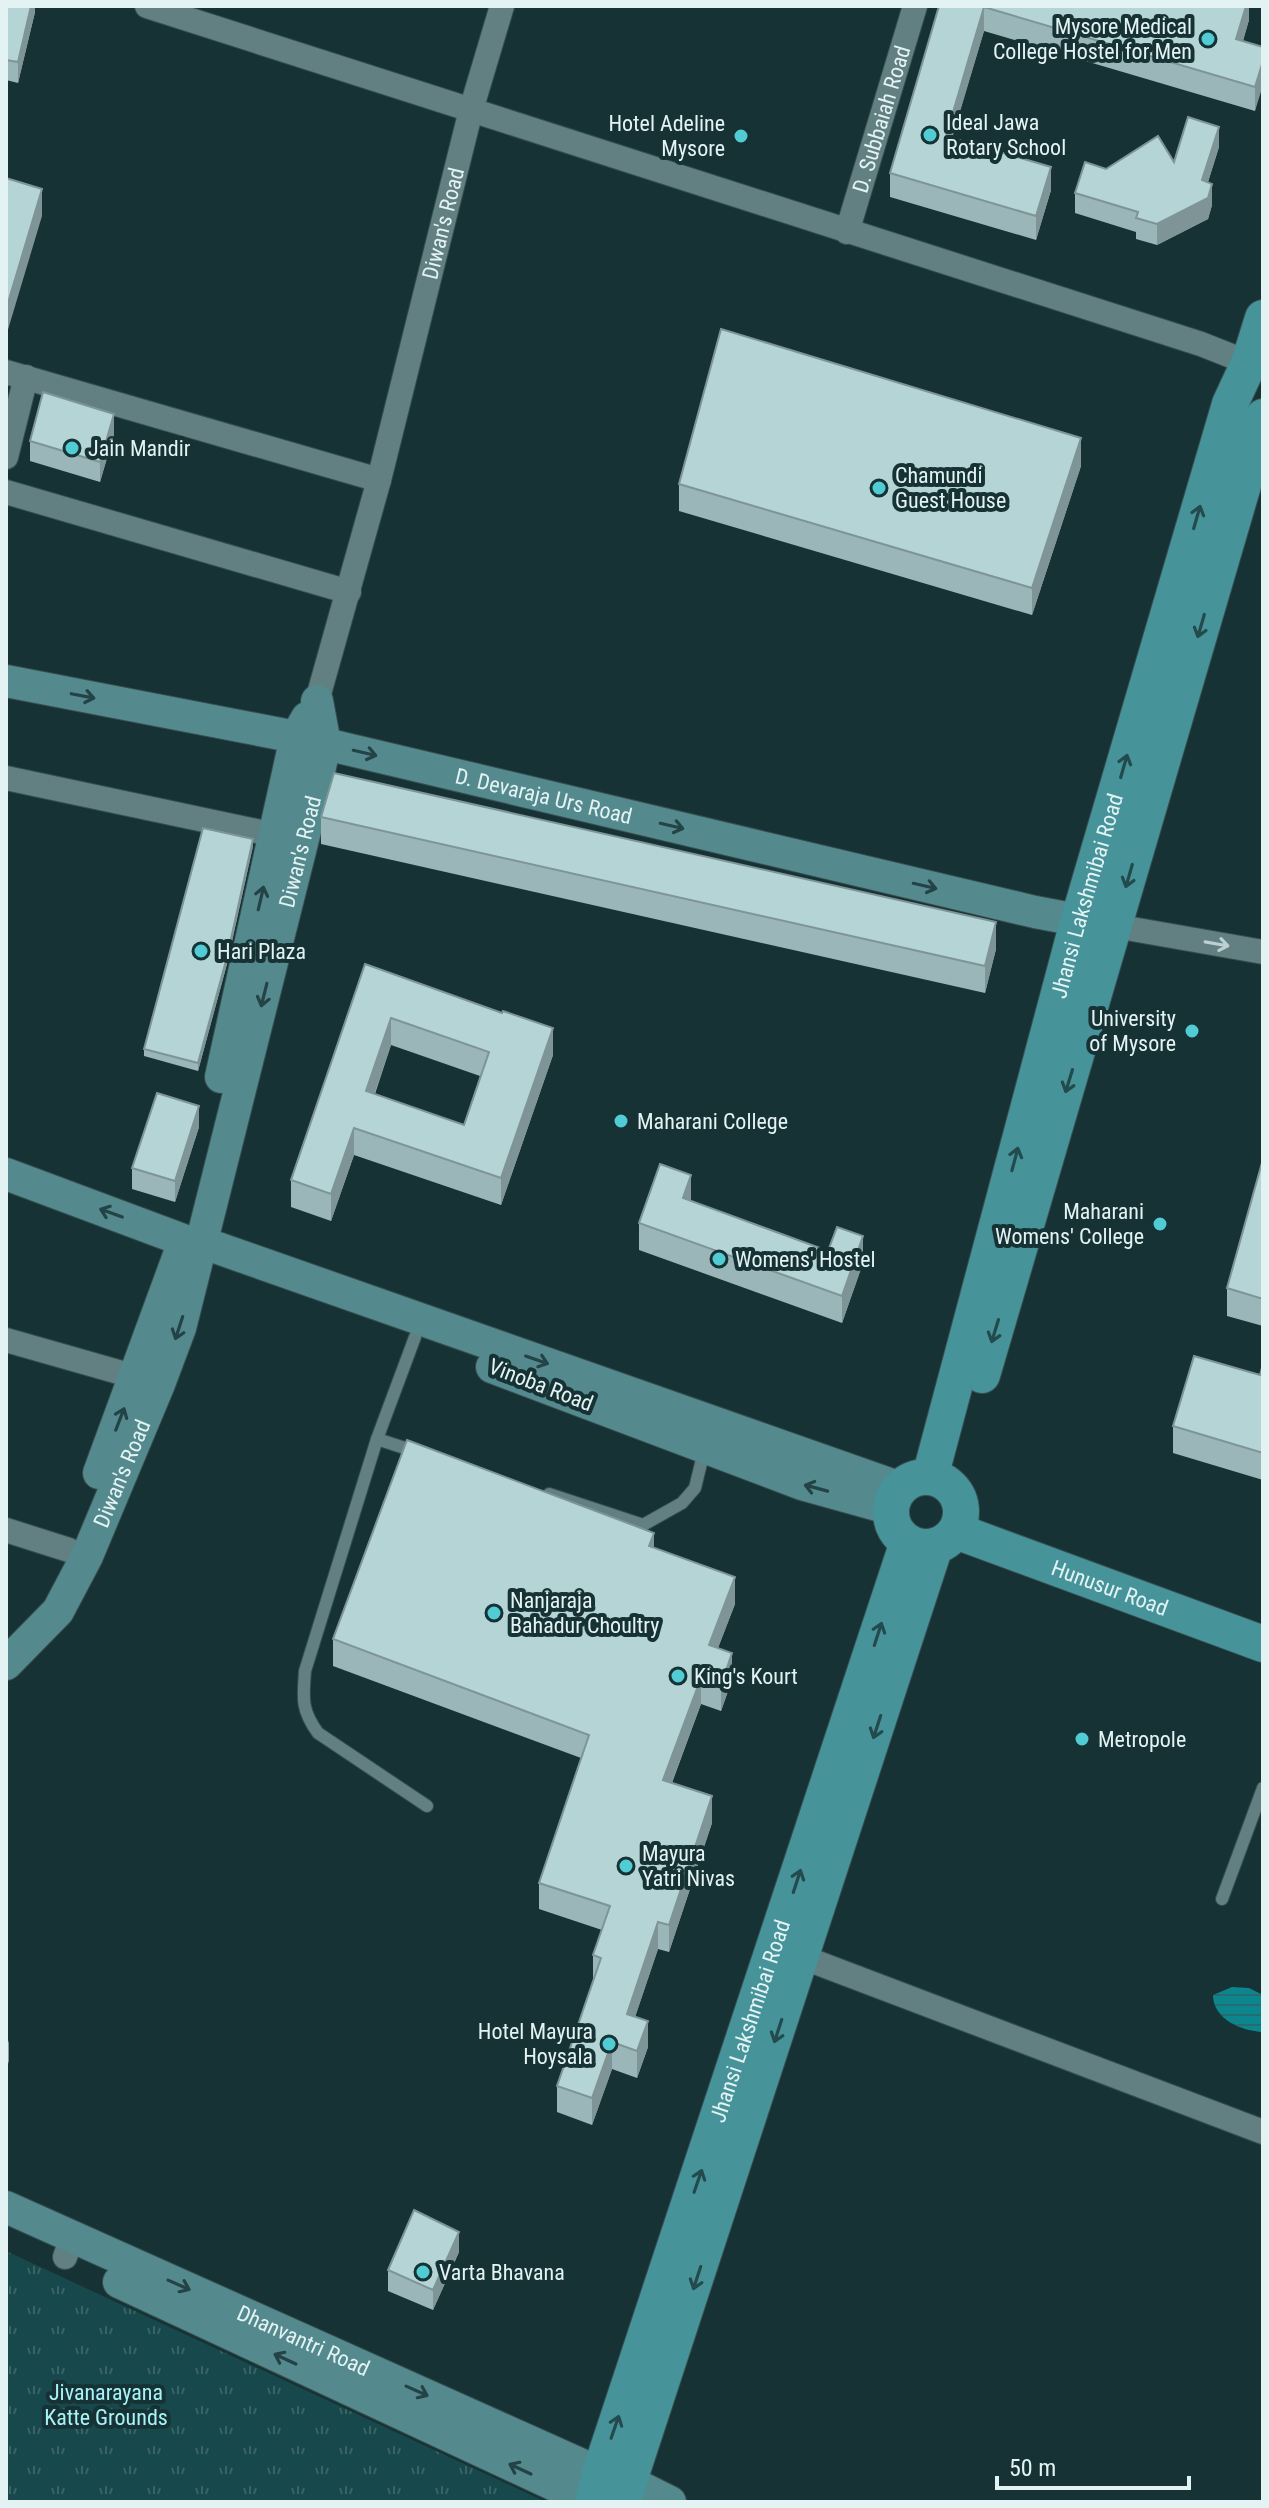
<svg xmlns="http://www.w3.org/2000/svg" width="1269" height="2508" viewBox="0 0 1269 2508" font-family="'Roboto Condensed',sans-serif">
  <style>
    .grass { fill: url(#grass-tufts) }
    .water { fill: url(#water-rules) }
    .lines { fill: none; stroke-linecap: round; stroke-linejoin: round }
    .lane-casing { stroke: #364e50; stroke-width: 14 }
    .street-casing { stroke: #364e50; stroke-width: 26 }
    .secondary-casing { stroke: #364e50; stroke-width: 34 }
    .primary-casing { stroke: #364e50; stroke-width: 38 }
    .lane { stroke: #627f81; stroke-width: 12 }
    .street { stroke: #627f81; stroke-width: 24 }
    .secondary { stroke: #54898d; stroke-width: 32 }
    .primary { stroke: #469399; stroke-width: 36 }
    .wall { fill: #9bb6b8; fill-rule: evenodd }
    .shaded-wall { fill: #7e9496 }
    .building { fill: #b4d4d6; stroke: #7e9496; stroke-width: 2; fill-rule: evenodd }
    .oneway { stroke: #234a4d }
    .oneway2 { stroke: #234346 }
    .oneway3 { stroke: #bcd0d2 }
    .poi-dot { fill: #51ccd4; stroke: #173234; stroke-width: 3 }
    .labels { text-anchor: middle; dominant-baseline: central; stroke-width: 8; stroke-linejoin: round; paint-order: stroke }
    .poi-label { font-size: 22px; fill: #e3f3f4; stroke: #173234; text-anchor: start }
    .street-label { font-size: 22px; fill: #e3f3f4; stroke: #173234 }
    .park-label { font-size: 22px; fill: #a8f3f9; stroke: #173234 }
  </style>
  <defs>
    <pattern id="grass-tufts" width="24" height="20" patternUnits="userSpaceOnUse" patternTransform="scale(2)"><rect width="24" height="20" fill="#17484c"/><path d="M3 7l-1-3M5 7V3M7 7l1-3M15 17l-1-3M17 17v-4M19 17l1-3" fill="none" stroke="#396366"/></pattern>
    <pattern id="water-rules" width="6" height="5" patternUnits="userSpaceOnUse" patternTransform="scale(2)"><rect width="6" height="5" fill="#0d858c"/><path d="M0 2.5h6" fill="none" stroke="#236d71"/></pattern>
  </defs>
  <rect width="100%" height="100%" fill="#173234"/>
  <polygon class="grass" points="6,2251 546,2502 6,2502"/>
  <path class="water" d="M1232,1987l17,1 14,7v37c-22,-1 -50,-13 -50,-37z"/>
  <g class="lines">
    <defs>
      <g id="lane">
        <path d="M415,1337l-38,102 -72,232c-2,27 -4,39 13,62l109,73"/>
        <polyline points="377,1439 417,1452"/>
        <polyline points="549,1494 643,1525 682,1503 695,1488 704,1451"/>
        <polyline points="1222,1899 1263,1788"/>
      </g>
      <g id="street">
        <polyline points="147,6 1201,344 1249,363 1263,362"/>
        <path id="s1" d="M847,232l68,-226"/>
        <polyline points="6,372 379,480"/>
        <polyline points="6,457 26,377"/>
        <polyline points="6,492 349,592"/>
        <path id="s2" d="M317,701l62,-221 92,-370 31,-104"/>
        <polyline points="6,778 289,838"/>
        <polyline points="1115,926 1263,952"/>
        <polyline points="6,1340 136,1377"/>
        <polyline points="6,1530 69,1550"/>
        <polyline points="802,1957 1263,2132"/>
        <polyline points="65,2257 72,2238"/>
      </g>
      <g id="secondary">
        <path id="s3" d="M6,681l290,56 739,175 69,13"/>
        <polyline points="221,1077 296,737 307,718"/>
        <polyline points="6,1174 199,1246 215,1247 901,1488"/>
        <polyline points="492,1367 802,1484 892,1509"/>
        <polyline points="99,1473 182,1247"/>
        <path id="s4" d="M6,1664l52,-53 29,-55 72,-172 21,-56 133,-529 12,-55 -8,-43"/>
        <path id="s5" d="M6,2207l594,266 30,9 40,20"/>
        <polyline points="119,2282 591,2502"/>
      </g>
      <g id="primary">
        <polyline points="982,1375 1263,417"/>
        <path id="s6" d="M930,1477l148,-555 152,-518 19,-41 14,-45"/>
        <circle cx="926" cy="1512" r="35"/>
        <path id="s7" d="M956,1531l307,113"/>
        <path id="s8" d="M593,2502l7,-29 308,-931"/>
        <polyline points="622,2502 935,1546"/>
      </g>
    </defs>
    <use href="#lane" class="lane-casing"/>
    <use href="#street" class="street-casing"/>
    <use href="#secondary" class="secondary-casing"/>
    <use href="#primary" class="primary-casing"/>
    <use href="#lane" class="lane"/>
    <use href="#street" class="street"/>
    <use href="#secondary" class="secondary"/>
    <use href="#primary" class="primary"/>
  </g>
  <g class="wall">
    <polygon points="6,6 35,6 35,12 18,83 6,80"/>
    <polygon points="939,6 1249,6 1249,20 1243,41 1263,47 1255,111 984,31 952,137 1051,190 1036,240 890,197 890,173"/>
    <polygon points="1219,147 1208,182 1212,205 1208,219 1157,245 1136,239 1136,232 1075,213 1075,193 1106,169 1174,162"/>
    <polygon points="114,434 100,482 30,461 30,441"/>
    <polygon points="1081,466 1032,615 679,511 679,484"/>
    <polygon points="321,817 996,949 985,993 321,844"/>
    <polygon points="253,846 227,964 198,1071 144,1056 144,1049"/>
    <path d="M365,964l188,91 -52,150 -147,-50 -23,66 -40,-14v-27zM391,1045l89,31 -16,49 -89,-31z"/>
    <polygon points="199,1127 175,1202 132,1189 132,1168"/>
    <polygon points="1263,1159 1263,1326 1227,1316 1227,1288"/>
    <polygon points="691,1201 863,1263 842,1323 639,1250 639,1223"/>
    <polygon points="1263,1364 1263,1480 1173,1453 1173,1426 1260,1375"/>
    <polygon points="654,1547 735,1604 718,1648 732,1680 721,1711 701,1704 672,1783 712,1823 669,1952 658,1949 635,2017 648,2047 637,2078 612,2069 592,2125 557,2112 557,2086 593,1982 593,1955 602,1930 539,1909 539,1883 581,1758 333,1666 333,1639"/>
    <polygon points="459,2252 433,2310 388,2291 388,2270"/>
  </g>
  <g class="shaded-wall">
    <polygon points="31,6 35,6 35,12 18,83 18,62"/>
    <polygon points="1246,6 1249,6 1249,20 1236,63 1236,39"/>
    <polygon points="984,7 984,31 946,159 946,136"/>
    <polygon points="1263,61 1263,85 1255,111 1255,87"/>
    <polygon points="1219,127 1219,147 1202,201 1202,180"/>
    <polygon points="1051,167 1051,190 1036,240 1036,216"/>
    <polygon points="1212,184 1212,205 1208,219 1157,245 1157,224"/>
    <polygon points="42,189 42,216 7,333 7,306"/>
    <polygon points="114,414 114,434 100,482 100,462"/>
    <polygon points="1081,438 1081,466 1032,615 1032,588"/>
    <polygon points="253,839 253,846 227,964 198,1071 198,1063"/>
    <polygon points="996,922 996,949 985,993 985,966"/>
    <polygon points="391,1018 391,1045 366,1118 366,1091"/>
    <polygon points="553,1028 553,1055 501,1205 501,1178"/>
    <polygon points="199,1106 199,1127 175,1202 175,1181"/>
    <polygon points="354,1128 354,1155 331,1221 331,1194"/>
    <polygon points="691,1175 691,1202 683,1198"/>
    <polygon points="863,1236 863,1263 842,1323 842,1296"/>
    <polygon points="654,1533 654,1560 649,1546"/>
    <polygon points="735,1577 735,1604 709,1671 709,1645"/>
    <polygon points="732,1653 732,1680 721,1711 721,1685"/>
    <polygon points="701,1678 701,1704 663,1806 663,1780"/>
    <polygon points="712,1796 712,1823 669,1952 669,1925"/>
    <polygon points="658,1922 658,1949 627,2041 627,2014"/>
    <polygon points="648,2021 648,2047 637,2078 637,2051"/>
    <polygon points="9,2040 9,2061 6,2070 6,2049"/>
    <polygon points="612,2042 612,2069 592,2125 592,2098"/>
    <polygon points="459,2232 459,2252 433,2310 433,2290"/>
  </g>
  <g class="building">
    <polygon points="6,6 31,6 18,62 6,60"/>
    <polygon points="939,6 1246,6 1236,39 1263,47 1263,61 1255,87 984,7 946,136 1051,167 1036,216 890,173"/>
    <polygon points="1188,117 1219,127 1202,180 1212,184 1208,198 1157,224 1136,218 1138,212 1075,193 1085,162 1106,169 1158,136 1174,162"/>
    <polygon points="6,178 42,189 7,306 6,306"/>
    <polygon points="721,329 1081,438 1032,588 679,484"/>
    <polygon points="43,392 114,414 100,462 30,441"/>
    <polygon points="334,773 996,922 985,966 321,817"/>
    <polygon points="203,828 253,839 227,957 198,1063 144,1049"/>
    <path d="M365,964l137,49 1,-2 50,17 -52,150 -147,-50 -23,66 -40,-14zM391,1018l98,34 -25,73 -98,-34z"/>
    <polygon points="157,1093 199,1106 175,1181 132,1168"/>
    <polygon points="1263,1159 1263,1299 1227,1288"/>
    <polygon points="660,1164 691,1175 683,1198 828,1251 837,1227 863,1236 842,1296 639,1223"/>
    <polygon points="1194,1356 1260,1375 1263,1364 1263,1453 1173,1426"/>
    <polygon points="407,1440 654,1533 649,1546 735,1577 709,1645 732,1653 721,1685 701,1678 663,1780 712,1796 669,1925 658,1922 627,2014 648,2021 637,2051 612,2042 592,2098 557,2086 601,1958 593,1955 610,1906 539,1883 589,1735 333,1639"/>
    <polygon points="414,2210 459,2232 433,2290 388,2270"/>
  </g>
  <defs><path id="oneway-shaft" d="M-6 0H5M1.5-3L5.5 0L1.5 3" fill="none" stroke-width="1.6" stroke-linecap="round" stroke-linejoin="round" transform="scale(2)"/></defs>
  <g class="oneway">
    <use href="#oneway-shaft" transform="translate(1197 517) rotate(-74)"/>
    <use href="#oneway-shaft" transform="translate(1201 626) rotate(106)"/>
    <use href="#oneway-shaft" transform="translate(1124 766) rotate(-74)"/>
    <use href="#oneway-shaft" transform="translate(1129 876) rotate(106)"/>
    <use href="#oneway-shaft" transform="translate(1069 1081) rotate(107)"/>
    <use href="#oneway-shaft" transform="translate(1015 1159) rotate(-75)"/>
    <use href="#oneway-shaft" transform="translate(995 1331) rotate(107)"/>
    <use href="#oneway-shaft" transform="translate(878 1634) rotate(-72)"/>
    <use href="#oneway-shaft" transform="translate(877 1727) rotate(108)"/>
    <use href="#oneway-shaft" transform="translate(797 1881) rotate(-72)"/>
    <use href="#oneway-shaft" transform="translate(778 2031) rotate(108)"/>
    <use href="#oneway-shaft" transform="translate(698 2181) rotate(-71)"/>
    <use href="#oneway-shaft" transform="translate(697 2278) rotate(108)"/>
    <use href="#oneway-shaft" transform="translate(615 2427) rotate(-71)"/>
  </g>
  <g class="oneway2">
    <use href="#oneway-shaft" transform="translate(83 696) rotate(11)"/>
    <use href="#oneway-shaft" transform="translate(365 753) rotate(13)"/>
    <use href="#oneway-shaft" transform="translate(672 826) rotate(13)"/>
    <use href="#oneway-shaft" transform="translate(925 886) rotate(13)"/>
    <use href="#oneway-shaft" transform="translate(261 898) rotate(-77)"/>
    <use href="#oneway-shaft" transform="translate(264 995) rotate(104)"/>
    <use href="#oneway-shaft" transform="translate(111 1213) rotate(-160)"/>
    <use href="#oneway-shaft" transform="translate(179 1328) rotate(108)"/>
    <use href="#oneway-shaft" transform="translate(537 1360) rotate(19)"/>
    <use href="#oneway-shaft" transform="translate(120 1419) rotate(-69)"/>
    <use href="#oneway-shaft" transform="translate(816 1488) rotate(-165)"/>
    <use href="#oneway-shaft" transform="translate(179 2285) rotate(24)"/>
    <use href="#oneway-shaft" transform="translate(285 2359) rotate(-155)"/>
    <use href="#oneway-shaft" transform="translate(417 2391) rotate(24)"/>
    <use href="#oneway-shaft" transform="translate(520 2469) rotate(-155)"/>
  </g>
  <use class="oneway3" href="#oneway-shaft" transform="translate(1217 944) rotate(10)"/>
  <g class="poi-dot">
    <circle cx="1208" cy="39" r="8"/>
    <circle cx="930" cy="135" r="8"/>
    <circle cx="741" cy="136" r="8"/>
    <circle cx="72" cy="448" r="8"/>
    <circle cx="879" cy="488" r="8"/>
    <circle cx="201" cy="951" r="8"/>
    <circle cx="1192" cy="1031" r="8"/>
    <circle cx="621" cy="1121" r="8"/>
    <circle cx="1160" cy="1224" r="8"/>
    <circle cx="719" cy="1259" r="8"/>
    <circle cx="494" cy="1613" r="8"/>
    <circle cx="678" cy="1676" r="8"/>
    <circle cx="1082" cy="1739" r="8"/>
    <circle cx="626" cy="1866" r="8"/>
    <circle cx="609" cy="2044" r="8"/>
    <circle cx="423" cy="2272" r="8"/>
  </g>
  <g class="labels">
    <g class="poi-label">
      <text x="1192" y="26" text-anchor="end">Mysore Medical<tspan x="1192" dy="25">College Hostel for Men</tspan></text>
      <text x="946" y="122">Ideal Jawa<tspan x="946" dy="25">Rotary School</tspan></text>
      <text x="725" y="123" text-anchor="end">Hotel Adeline<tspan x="725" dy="25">Mysore</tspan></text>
      <text x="88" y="448">Jain Mandir</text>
      <text x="895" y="475">Chamundi<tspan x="895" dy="25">Guest House</tspan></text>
      <text x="217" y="951">Hari Plaza</text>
      <text x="1176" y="1018" text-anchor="end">University<tspan x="1176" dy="25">of Mysore</tspan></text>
      <text x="637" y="1121">Maharani College</text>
      <text x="1144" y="1211" text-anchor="end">Maharani<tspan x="1144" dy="25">Womens' College</tspan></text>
      <text x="735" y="1259">Womens' Hostel</text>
      <text x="510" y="1600">Nanjaraja<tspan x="510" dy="25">Bahadur Choultry</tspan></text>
      <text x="694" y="1676">King's Kourt</text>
      <text x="1098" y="1739">Metropole</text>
      <text x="642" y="1853">Mayura<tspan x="642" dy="25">Yatri Nivas</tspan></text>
      <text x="593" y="2031" text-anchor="end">Hotel Mayura<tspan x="593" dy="25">Hoysala</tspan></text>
      <text x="439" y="2272">Varta Bhavana</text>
    </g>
    <g class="street-label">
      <text stroke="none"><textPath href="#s1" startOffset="118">D. Subbaiah Road</textPath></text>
      <text stroke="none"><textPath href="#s2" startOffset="494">Diwan's Road</textPath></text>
      <text stroke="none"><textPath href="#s3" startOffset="550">D. Devaraja Urs Road</textPath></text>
      <text stroke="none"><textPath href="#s4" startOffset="874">Diwan's Road</textPath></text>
      <text stroke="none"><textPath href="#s6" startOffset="602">Jhansi Lakshmibai Road</textPath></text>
      <text transform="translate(541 1385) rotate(21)">Vinoba Road</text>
      <text stroke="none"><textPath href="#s4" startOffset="226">Diwan's Road</textPath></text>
      <text stroke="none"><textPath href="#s7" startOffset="164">Hunusur Road</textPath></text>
      <text stroke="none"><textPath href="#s8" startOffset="506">Jhansi Lakshmibai Road</textPath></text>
      <text stroke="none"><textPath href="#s5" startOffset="326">Dhanvantri Road</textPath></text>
    </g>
    <g class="park-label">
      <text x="106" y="2392">Jivanarayana<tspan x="106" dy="25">Katte Grounds</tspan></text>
    </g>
  </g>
  <rect width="1269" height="2508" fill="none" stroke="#e3f3f4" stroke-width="16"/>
  <path d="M997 2476v12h192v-12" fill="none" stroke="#e3f3f4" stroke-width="4"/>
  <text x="1009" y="2476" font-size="24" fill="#e3f3f4" stroke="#173234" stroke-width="6" paint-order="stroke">50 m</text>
</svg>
